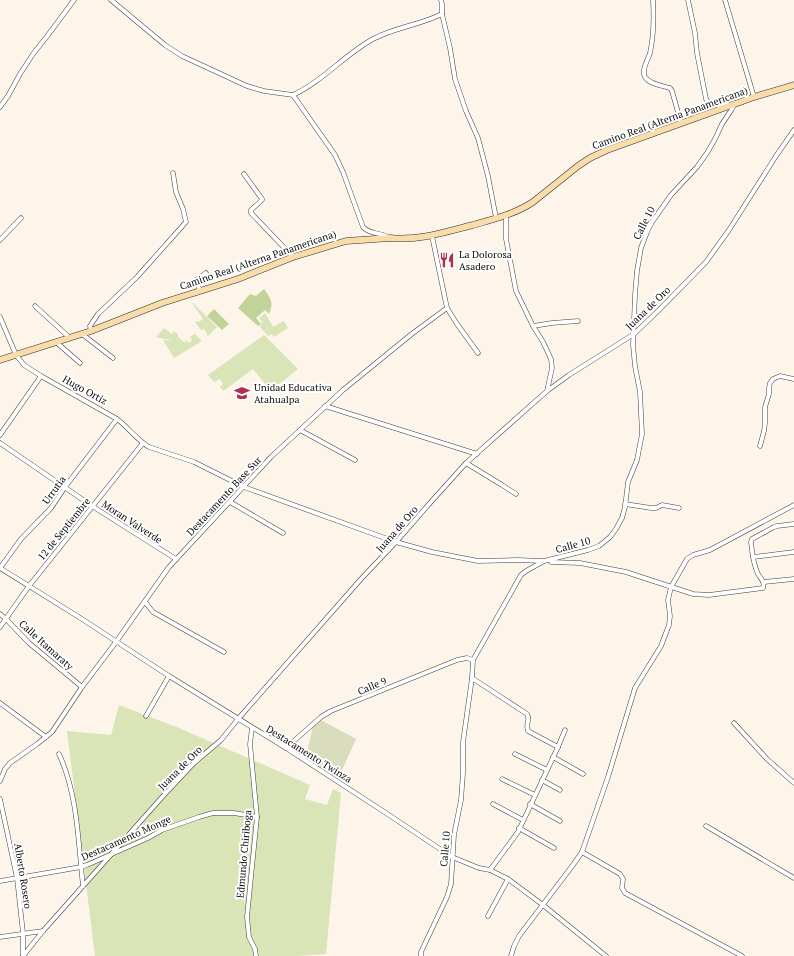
<svg xmlns="http://www.w3.org/2000/svg" width="794" height="956" viewBox="0 0 794 956" font-family="'PT Serif',serif">
  <style>
    .green { fill: #d9e4b7 }
    .forest { fill: #c1d398 }
    .cemetery { fill: #dadcbe }
    .lines { fill: none; stroke-linecap: round; stroke-linejoin: round }
    .street-casing { stroke: #3e3e3e; stroke-width: 5 }
    .secondary-casing { stroke: #2d2d2d; stroke-width: 7 }
    .street { stroke: #fff; stroke-width: 4 }
    .secondary { stroke: #f8ddaa; stroke-width: 6 }
    .labels { text-anchor: middle; dominant-baseline: central; stroke-width: 4; stroke-linejoin: round; paint-order: stroke }
    .street-label { font-size: 10px; fill: #0b0b0b; stroke: #fff }
    .poi-label { font-size: 10px; fill: #0b0b0b; stroke: #fff; text-anchor: start }
  </style>
  <rect width="100%" height="100%" fill="#fdf5ea"/>
  <g class="green">
    <polygon points="192,303 193,303 217,327 208,336 204,329 201,330 195,322 198,321 199,322 203,319"/>
    <polygon points="265,313 273,327 284,321 288,328 274,337 272,334 268,336 260,327 262,322 259,318"/>
    <polygon points="164,328 172,334 174,331 178,334 178,337 185,343 186,342 185,340 190,343 192,340 190,337 195,334 202,341 174,358 163,340 174,341 156,337"/>
    <polygon points="264,335 298,369 271,391 253,369 223,391 220,387 223,384 220,379 214,382 208,375"/>
    <polygon points="119,705 179,728 310,785 305,799 327,805 333,789 341,793 326,954 297,956 95,956 67,731 111,735"/>
  </g>
  <g class="forest">
    <path d="M264,289c7,10 10,13 5,25l-4,-4 -9,8 5,6 -3,2 -20,-18 12,-14 6,2z"/>
    <polygon points="214,309 229,324 222,330 207,316"/>
  </g>
  <polygon class="cemetery" points="321,720 356,739 338,779 308,760 306,756 313,726"/>
  <g class="lines">
    <defs>
      <g id="street">
        <path d="M111,0l54,45 17,11 65,30 17,5 29,4 42,60 8,17 20,55c7,8 18,5 27,11"/>
        <polyline points="441,0 442,4 442,14 450,48 455,79 466,111 478,138 488,176 496,218"/>
        <path d="M653,0c1,18 1,35 -3,53 -2,7 -9,17 -5,24 4,7 18,9 25,11l2,3 9,32"/>
        <polyline points="725,0 754,97"/>
        <path d="M293,95c30,-14 51,-40 80,-56 23,-12 47,-14 69,-25"/>
        <polyline points="0,107 8,96 20,74 33,54 48,35 74,0"/>
        <polyline points="244,174 262,199 262,200 251,210 251,213 293,257"/>
        <polyline points="506,216 506,239 516,291 533,326 543,342 551,359 552,368 547,391"/>
        <polyline points="0,240 21,218"/>
        <polyline points="200,291 196,280 206,273"/>
        <polyline points="35,306 70,338"/>
        <polyline points="447,308 457,324 478,353"/>
        <path d="M0,317l16,38 8,10 17,11 76,43c11,8 20,21 32,28l45,15 50,25 152,55 36,10 46,9 40,-1 24,1"/>
        <polyline points="533,326 552,323 578,321"/>
        <polyline points="91,331 90,326 98,314 137,277 186,222 183,209 176,192 173,173"/>
        <polyline points="82,334 113,358"/>
        <polyline points="56,342 80,363"/>
        <polyline points="325,406 477,454"/>
        <polyline points="300,430 355,460"/>
        <polyline points="0,435 41,376"/>
        <polyline points="0,443 92,506 176,559"/>
        <polyline points="760,446 764,431 765,423 765,407 769,394 769,388 770,383 773,379 780,376 794,379"/>
        <polyline points="466,463 502,485 516,494"/>
        <polyline points="230,502 283,533"/>
        <polyline points="625,504 651,508 656,508 662,505 679,508"/>
        <polyline points="753,557 794,552"/>
        <path d="M551,562l29,1 46,9 67,22 16,1 54,-7c2,-6 -2,-9 -5,-14 -5,-10 -6,-22 -7,-32l1,-3 22,-12 3,-1 17,-2"/>
        <polyline points="0,568 82,619 169,676 286,748 386,813 452,857 479,868 490,870 508,879 543,905 606,956"/>
        <polyline points="0,568 21,539 51,508 65,487 117,419"/>
        <polyline points="764,582 794,579"/>
        <polyline points="145,602 153,612 224,652"/>
        <polyline points="0,614 6,619 29,643 82,687"/>
        <polyline points="0,627 29,586 143,443"/>
        <path d="M472,678l55,36c4,7 -2,8 1,17l30,16"/>
        <polyline points="0,703 46,737"/>
        <polyline points="146,716 169,676"/>
        <polyline points="734,723 767,759 794,783"/>
        <polyline points="252,728 250,744 257,817 247,917 249,937 255,949 256,956"/>
        <polyline points="286,748 321,717 331,711 457,660 467,658 473,660"/>
        <path d="M59,754c19,41 19,88 24,132"/>
        <polyline points="515,754 547,770"/>
        <polyline points="553,757 583,774"/>
        <polyline points="502,779 535,795"/>
        <polyline points="542,780 560,790"/>
        <polyline points="0,781 5,769 10,763 37,744 52,732 82,687 116,642 169,567 271,457 343,390 413,333 447,308 432,236"/>
        <polyline points="0,799 17,878 23,933 23,956"/>
        <polyline points="493,804 523,820"/>
        <polyline points="530,804 560,821"/>
        <polyline points="706,826 794,878"/>
        <polyline points="519,828 554,848"/>
        <polyline points="582,852 620,874 623,879 622,888 625,893 742,956"/>
        <polyline points="490,870 518,832 558,747 565,730"/>
        <polyline points="0,881 81,867 87,865 148,838 162,830 199,817 213,813 234,813 257,817"/>
        <polyline points="488,916 508,879"/>
        <polyline points="0,937 43,931"/>
        <polyline points="23,956 43,931 164,795 194,763 221,740 238,719 361,579 396,542 430,503 466,463 547,391 569,375 634,334 659,310 706,262 729,230 776,156 794,130"/>
        <polyline points="421,956 421,952 447,897 451,884 454,835 461,800 463,773 463,742 472,678 473,660 521,575 526,571 544,561 588,550 599,546 604,542 610,537 616,529 622,518 625,507 628,482 637,460 642,434 640,392 635,366 633,345 635,295 637,271 641,248 647,232 652,222 671,195 697,167 707,153 715,139 722,124 732,109 734,105 713,105 709,104 706,99 697,53 695,33 688,0"/>
        <polyline points="511,956 514,946 519,936 573,865 582,852 608,777 635,688 661,646 669,625 670,616 668,600 671,587 687,559 693,555 710,550 794,505"/>
      </g>
      <path id="secondary" d="M0,360l91,-29 71,-28 76,-24 55,-22 53,-16 44,-3c28,3 56,-6 83,-13 21,-6 42,-11 60,-23l45,-36 12,-8 17,-8 147,-53 40,-12"/>
    </defs>
    <use href="#street" class="street-casing"/>
    <use href="#secondary" class="secondary-casing"/>
    <use href="#street" class="street"/>
    <use href="#secondary" class="secondary"/>
  </g>
  <defs>
    <symbol id="restaurant-bare" viewBox="-9 -9 18 18"><path d="M-5-6h1v4h1v-4h1v4h1v-4h1v5L-1.5 .5V6h-2V.5L-5-1ZM5-6V6H3V1.5H1.5Q1.5-4 5-6Z" fill="#ae3054" stroke="#fff" stroke-width="2.5" paint-order="stroke"/></symbol>
    <symbol id="school-bare" viewBox="-9 -9 18 18"><path d="M0-5L7-2L0 1L-7-2ZM-4 1L0 2.5L4 1V4Q0 6-4 4Z" fill="#ae3054" stroke="#fff" stroke-width="2.5" paint-order="stroke"/></symbol>
  </defs>
  <g fill-rule="evenodd">
    <use href="#restaurant-bare" x="436" y="249" width="22" height="22"/>
    <use href="#school-bare" x="231" y="382" width="22" height="22"/>
  </g>
  <g class="labels">
    <g class="street-label">
      <text transform="translate(670 118) rotate(-20)">Camino Real (Alterna Panamericana)</text>
      <text transform="translate(644 223) rotate(-63)">Calle 10</text>
      <text transform="translate(258 260) rotate(-19)">Camino Real (Alterna Panamericana)</text>
      <text transform="translate(648 308) rotate(-44)">Juana de Oro</text>
      <text transform="translate(85 390) rotate(29)">Hugo Ortiz</text>
      <text transform="translate(54 490) rotate(-54)">Urrutia</text>
      <text transform="translate(224 496) rotate(-47)">Destacamento Base Sur</text>
      <text transform="translate(132 522) rotate(33)">Moran Valverde</text>
      <text transform="translate(64 529) rotate(-51)">12 de Septiembre</text>
      <text transform="translate(397 529) rotate(-49)">Juana de Oro</text>
      <text transform="translate(573 545) rotate(-16)">Calle 10</text>
      <text transform="translate(46 645) rotate(42)">Calle Itamaraty</text>
      <text transform="translate(372 686) rotate(-23)">Calle 9</text>
      <text transform="translate(309 754) rotate(32)">Destacamento Twinza</text>
      <text transform="translate(180 768) rotate(-45)">Juana de Oro</text>
      <text transform="translate(126 838) rotate(-24)">Destacamento Monge</text>
      <text transform="translate(445 849) rotate(-85)">Calle 10</text>
      <text transform="translate(244 854) rotate(-85)">Edmundo Chiriboga</text>
      <text transform="translate(23 876) rotate(81)">Alberto Rosero</text>
    </g>
    <g class="poi-label">
      <text x="459" y="254">La Dolorosa<tspan x="459" dy="12">Asadero</tspan></text>
      <text x="254" y="387">Unidad Educativa<tspan x="254" dy="12">Atahualpa</tspan></text>
    </g>
  </g>
</svg>
